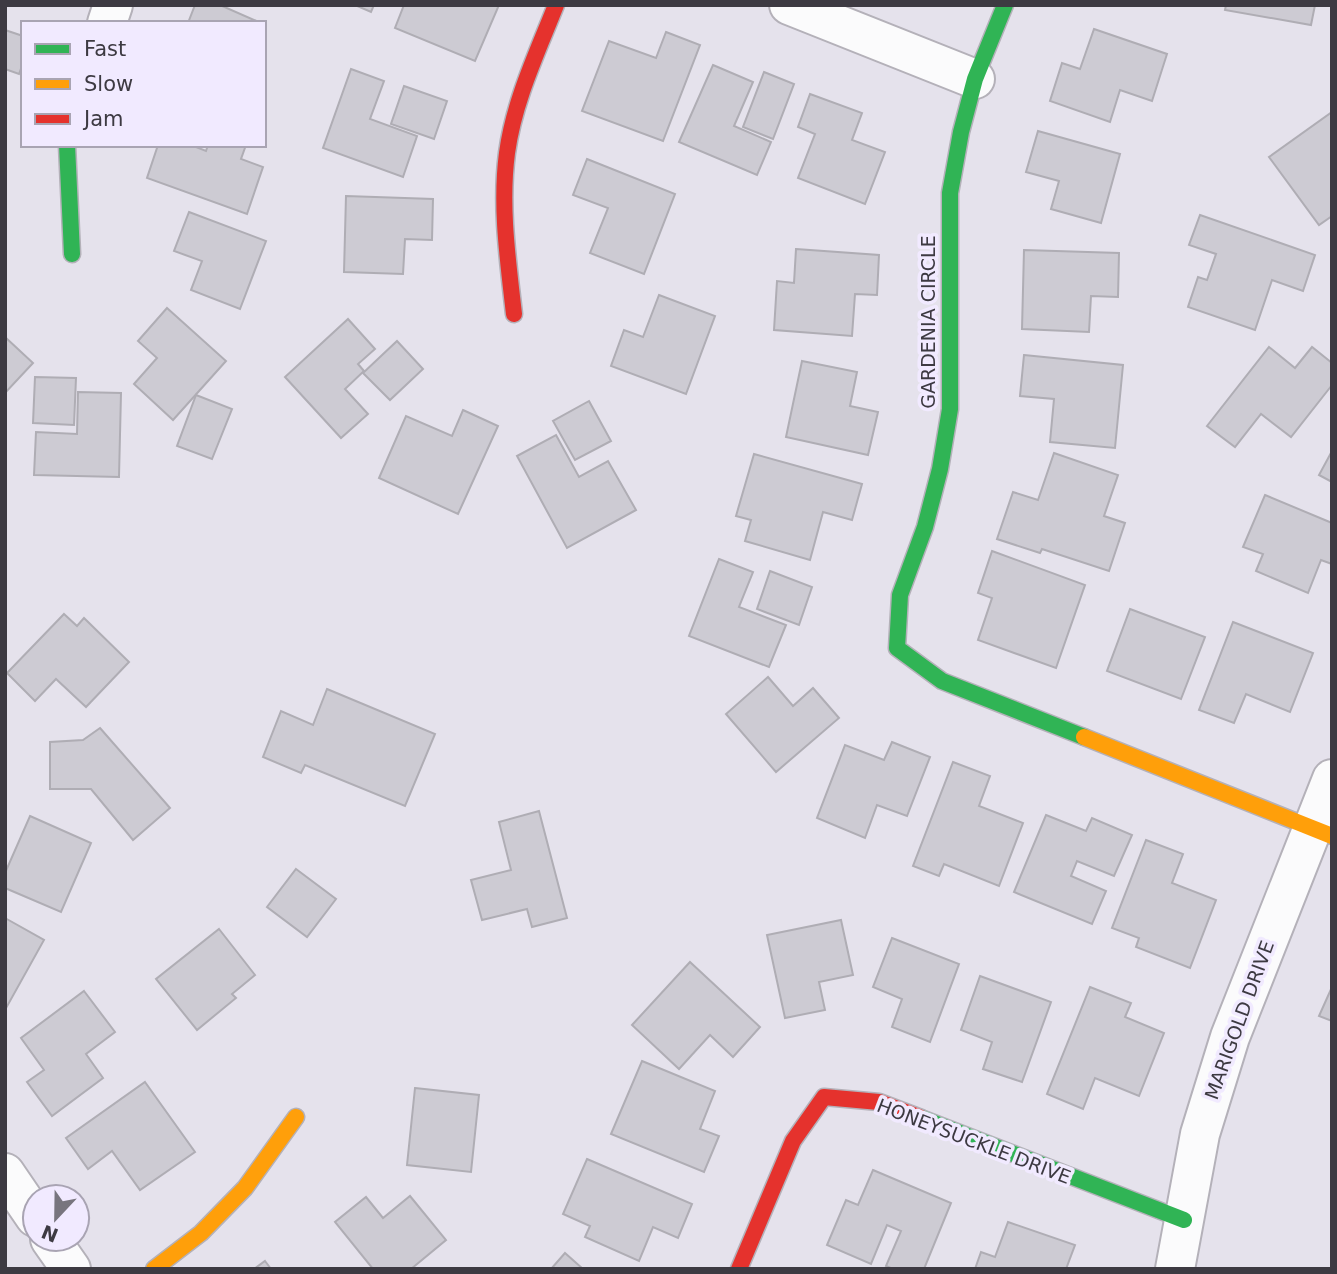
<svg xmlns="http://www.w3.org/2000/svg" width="1337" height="1274" viewBox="0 0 1337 1274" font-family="'DejaVu Sans',sans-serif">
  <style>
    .building { fill: #cdcbd3; stroke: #afadb4; stroke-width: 2 }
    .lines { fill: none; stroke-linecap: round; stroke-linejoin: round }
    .street-casing { stroke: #b4b1b9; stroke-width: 42 }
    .fast-casing { stroke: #b4b1b9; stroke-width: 19 }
    .slow-casing { stroke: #b4b1b9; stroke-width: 19 }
    .jam-casing { stroke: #b4b1b9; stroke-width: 19 }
    .street { stroke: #fbfbfc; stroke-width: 38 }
    .fast { stroke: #30b455; stroke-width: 16 }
    .slow { stroke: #ff9f0a; stroke-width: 16 }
    .jam { stroke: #e5322d; stroke-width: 16 }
    .labels { text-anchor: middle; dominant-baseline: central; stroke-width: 7; stroke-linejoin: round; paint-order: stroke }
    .street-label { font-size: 19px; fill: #3d3a42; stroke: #f1eaff }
  </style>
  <rect width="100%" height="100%" fill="#e5e2ec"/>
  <g class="building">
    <polygon points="195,5 220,5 261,23 188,23"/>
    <polygon points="355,5 374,5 371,12"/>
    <polygon points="404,5 499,5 475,61 395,28"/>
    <polygon points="1226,5 1315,5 1311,25 1225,10"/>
    <polygon points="1094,29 1167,54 1152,101 1120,90 1110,122 1050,101 1062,63 1080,69"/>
    <polygon points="5,30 23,36 23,63 19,74 5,69"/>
    <polygon points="666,32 700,45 663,141 582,111 609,41 656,58"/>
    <polygon points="713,65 753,82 734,126 771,142 757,175 679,142"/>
    <polygon points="351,69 384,81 370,119 417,136 403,177 323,148"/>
    <polygon points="764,72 794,84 773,139 743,127"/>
    <polygon points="404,86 447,101 434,139 391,124"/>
    <polygon points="810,94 862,113 852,140 885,152 865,204 798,178 815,134 798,127"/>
    <polygon points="1332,112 1332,216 1319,225 1269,157"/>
    <polygon points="1038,131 1120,154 1101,223 1051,209 1059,181 1026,172"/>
    <polygon points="158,145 191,145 206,151 208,145 246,145 241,159 263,167 247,214 147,178"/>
    <polygon points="587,159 675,194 644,274 590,253 608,208 573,195"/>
    <polygon points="346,196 433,199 432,240 405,239 403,274 344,272"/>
    <polygon points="189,212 266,241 240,309 191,290 202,261 174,251"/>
    <polygon points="1200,215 1315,255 1303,291 1272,280 1255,330 1188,307 1198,277 1207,280 1216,254 1189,245"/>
    <polygon points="796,249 879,255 877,295 855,294 852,336 774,330 777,281 794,283"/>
    <polygon points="1024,250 1119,253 1118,297 1091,296 1089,332 1022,329"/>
    <polygon points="659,295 715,316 686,394 611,366 624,330 643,337"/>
    <polygon points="167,308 226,361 173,420 134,384 157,358 138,341"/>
    <polygon points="348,319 375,349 358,364 364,371 345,389 368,414 341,438 285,377"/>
    <polygon points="5,337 33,363 5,393"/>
    <polygon points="397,341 423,369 390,400 363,373"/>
    <polygon points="1269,347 1295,368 1312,347 1332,363 1332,385 1291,437 1261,414 1235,447 1207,426"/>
    <polygon points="1024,355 1123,365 1115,448 1050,442 1054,399 1020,396"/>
    <polygon points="802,361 857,372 850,406 878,412 868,455 786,437"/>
    <polygon points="35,377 76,378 74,425 33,423"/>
    <polygon points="78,392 121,393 119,477 34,475 36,432 77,434"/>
    <polygon points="196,395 232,409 212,459 177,446"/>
    <polygon points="589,401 611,441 575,460 553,421"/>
    <polygon points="463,410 498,426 458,514 379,478 406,416 452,436"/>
    <polygon points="556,435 579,477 608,461 636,510 567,548 517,456"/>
    <polygon points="1332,451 1332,482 1319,475"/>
    <polygon points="1054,453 1118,475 1104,516 1125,523 1109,571 1042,549 1040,553 997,539 1013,492 1038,500"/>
    <polygon points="754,454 862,484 852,520 823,512 810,560 745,541 751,520 736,516"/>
    <polygon points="1265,495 1332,523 1332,564 1321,560 1308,593 1256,571 1263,554 1243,547"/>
    <polygon points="992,551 1085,585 1056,668 978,640 992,598 978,593"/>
    <polygon points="719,559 753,572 739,607 786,625 769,667 689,636"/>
    <polygon points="770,571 812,587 799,625 757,609"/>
    <polygon points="1130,609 1205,637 1181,699 1107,671"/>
    <polygon points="64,614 77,626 84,618 129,662 86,707 56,679 35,701 7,673"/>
    <polygon points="1233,622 1313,653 1290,712 1246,694 1234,723 1199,710"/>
    <polygon points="768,677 793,706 813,688 839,718 776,772 726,714"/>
    <polygon points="327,689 435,734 405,806 305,765 301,773 263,757 281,711 313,725"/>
    <polygon points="100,728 170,808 133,840 91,789 50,789 50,742 83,740"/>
    <polygon points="892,742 930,757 907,816 877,805 865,838 817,818 845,745 884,760"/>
    <polygon points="953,762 990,776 979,806 1023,823 999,886 944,864 939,876 913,866"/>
    <polygon points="539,811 567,918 532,927 527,909 482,920 471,880 511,870 499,822"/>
    <polygon points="1046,815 1086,831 1092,818 1132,835 1114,876 1077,861 1071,876 1106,891 1092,924 1014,892"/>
    <polygon points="30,816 91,843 61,912 5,888 5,873"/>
    <polygon points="1146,840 1183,854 1172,883 1216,900 1190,968 1136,947 1139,938 1112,928"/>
    <polygon points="296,869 336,899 307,937 267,907"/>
    <polygon points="5,918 44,940 5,1010"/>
    <polygon points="841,920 853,975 819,982 825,1010 785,1018 767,935"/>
    <polygon points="219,929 255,975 232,994 236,998 197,1030 156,979"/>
    <polygon points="892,938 959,964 930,1042 892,1027 902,999 873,987"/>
    <polygon points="690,962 760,1027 733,1057 710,1035 679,1069 632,1025"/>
    <polygon points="980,976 1051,1002 1022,1082 983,1069 992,1042 961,1030"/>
    <polygon points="1090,987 1131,1003 1125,1017 1164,1033 1139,1096 1095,1078 1083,1109 1047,1094"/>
    <polygon points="1332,987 1332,1021 1319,1016"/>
    <polygon points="84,991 115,1032 86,1054 103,1078 52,1116 27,1082 44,1070 21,1038"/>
    <polygon points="642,1061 715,1091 700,1129 719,1136 704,1172 611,1134"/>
    <polygon points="145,1082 195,1152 140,1190 112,1151 88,1169 66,1138"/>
    <polygon points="415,1088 479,1095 471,1172 407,1165"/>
    <polygon points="587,1159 692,1204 678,1238 653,1227 639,1261 585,1237 590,1226 563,1214"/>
    <polygon points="873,1170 951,1203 924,1269 893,1269 886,1266 901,1231 887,1225 871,1264 827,1245 846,1200 858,1205"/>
    <polygon points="410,1196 446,1240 411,1269 373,1269 335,1222 366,1197 383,1218"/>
    <polygon points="1008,1222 1075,1245 1066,1269 975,1269 981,1252 995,1257"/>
    <polygon points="565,1253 583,1269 551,1269"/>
    <polygon points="265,1261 271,1269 254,1269"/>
  </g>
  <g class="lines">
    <defs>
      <g id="street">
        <polyline points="789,5 975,79"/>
        <polyline points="107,23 113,5"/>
        <polyline points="5,1173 35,1217"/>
        <polyline points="50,1239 71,1269"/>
        <polyline points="1175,1269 1200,1134 1230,1037 1332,779"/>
      </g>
      <g id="fast">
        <polyline points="1005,5 975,79 961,132 950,193 950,409 940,469 925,527 900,595 897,648 942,681 1084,737"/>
        <polyline points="67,145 72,254"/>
        <polyline points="921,1118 1184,1220"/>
      </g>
      <g id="slow">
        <polyline points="1084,737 1332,836"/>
        <polyline points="154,1269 201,1233 245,1188 296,1117"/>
      </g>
      <g id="jam">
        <path d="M514,314c-6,-53 -14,-108 -7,-161 7,-52 30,-100 49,-148"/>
        <polyline points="739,1269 793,1141 824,1097 879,1102 921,1118"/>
      </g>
    </defs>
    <use href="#street" class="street-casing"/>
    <use href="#fast" class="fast-casing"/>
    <use href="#slow" class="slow-casing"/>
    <use href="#jam" class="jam-casing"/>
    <use href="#street" class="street"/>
    <use href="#fast" class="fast"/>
    <use href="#slow" class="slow"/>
    <use href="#jam" class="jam"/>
  </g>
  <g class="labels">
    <g class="street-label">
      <text transform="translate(928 322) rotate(-90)">GARDENIA CIRCLE</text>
      <text transform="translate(1239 1020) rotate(-70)">MARIGOLD DRIVE</text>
      <text transform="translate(974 1141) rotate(21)">HONEYSUCKLE DRIVE</text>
    </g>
  </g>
  <rect width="1337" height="1274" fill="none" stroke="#3d3a42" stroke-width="14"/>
  <rect x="21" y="21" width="245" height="126" fill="#f1eaff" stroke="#a9a4b3" stroke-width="2"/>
  <rect x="35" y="44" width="35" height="10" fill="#30b455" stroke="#a9a4b3" stroke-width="2"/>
  <text x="84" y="56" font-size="21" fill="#3d3a42">Fast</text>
  <rect x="35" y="79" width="35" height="10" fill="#ff9f0a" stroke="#a9a4b3" stroke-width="2"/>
  <text x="84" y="91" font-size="21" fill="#3d3a42">Slow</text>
  <rect x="35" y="114" width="35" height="10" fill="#e5322d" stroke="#a9a4b3" stroke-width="2"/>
  <text x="84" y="126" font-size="21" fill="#3d3a42">Jam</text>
  <g transform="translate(56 1218) rotate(202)"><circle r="33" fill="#f1eaff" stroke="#a9a4b3" stroke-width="2"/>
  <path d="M0-5L12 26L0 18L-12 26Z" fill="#78757e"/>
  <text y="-10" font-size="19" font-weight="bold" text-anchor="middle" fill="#3d3a42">N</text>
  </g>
</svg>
